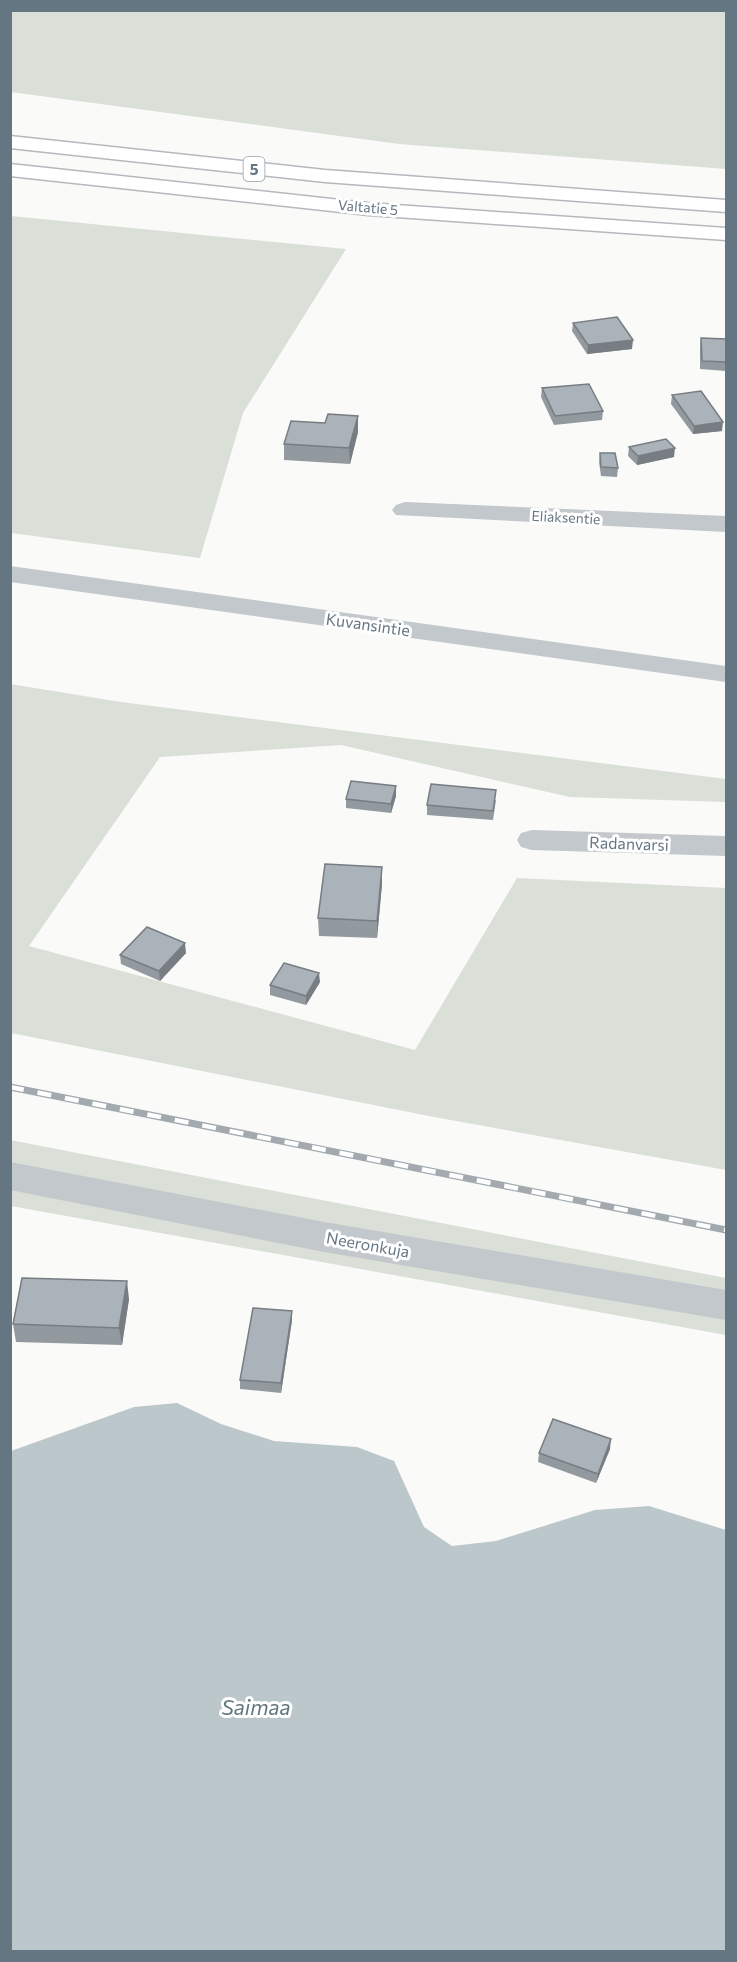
<svg xmlns="http://www.w3.org/2000/svg" width="737" height="1962" viewBox="0 0 737 1962" font-family="Commissioner,sans-serif">
  <style>
    .green { fill: #dadfd7 }
    .water { fill: #bbc7cb }
    .lines { fill: none; stroke-linecap: round; stroke-linejoin: round }
    .highway-casing { stroke: #b4b9bd; stroke-width: 3 }
    .minor { fill: #c3c8cc; fill-rule: evenodd }
    .highway { fill: #fff; fill-rule: evenodd }
    .rail-casing { stroke: #a2aab0; stroke-width: 7 }
    .rail { stroke: #fff; stroke-width: 4.5; stroke-dasharray: 14; stroke-linecap: butt }
    .wall { fill: #929a9f }
    .shaded-wall { fill: #777d82 }
    .building { fill: #aab3b9; stroke: #777d82; stroke-width: 1.5 }
    .labels { text-anchor: middle; dominant-baseline: central; stroke-width: 6; stroke-linejoin: round; paint-order: stroke }
    .far-street-label { font-size: 14px; fill: #657683; stroke: #fff }
    .shield { fill: #fff; stroke: #939fa8; stroke-width: 1.5 }
    .shield-label { font-size: 15px; font-weight: bold; fill: #657683 }
    .street-label { font-size: 16px; fill: #657683; stroke: #fff }
    .near-water-label { font-size: 21px; font-style: italic; fill: #60757c; stroke: #fff }
  </style>
  <rect width="100%" height="100%" fill="#fafaf8"/>
  <g class="green">
    <polygon points="11,10 726,11 726,169 399,144 11,92"/>
    <polygon points="11,216 346,249 243,413 200,558 11,533"/>
    <polygon points="10,684 121,702 726,779 726,802 570,797 341,745 160,757 29,946 415,1050 517,878 726,888 726,1170 434,1117 11,1033"/>
    <polygon points="10,1140 726,1278 726,1335 11,1206"/>
  </g>
  <polygon class="water" points="177,1403 221,1424 274,1441 357,1447 394,1461 424,1527 452,1546 496,1541 595,1510 649,1506 726,1530 726,1951 11,1951 11,1451 134,1407"/>
  <g class="lines">
    <defs>
      <g id="highway">
        <polygon points="10,136 325,170 726,200 726,212 325,182 10,148"/>
        <polygon points="10,164 368,203 726,228 726,240 368,215 10,176"/>
      </g>
    </defs>
    <use href="#highway" class="highway-casing"/>
    <g class="minor">
      <polygon points="405,502 726,516 726,532 396,515 392,510 396,505"/>
      <polygon points="10,566 726,666 726,682 10,582"/>
      <polygon points="532,830 726,836 726,856 532,850 521,847 517,840 521,833"/>
      <polygon points="10,1162 324,1222 726,1290 726,1320 324,1252 10,1190"/>
    </g>
    <use href="#highway" class="highway"/>
    <defs>
      <polyline id="rail" points="10,1087 726,1230"/>
    </defs>
    <use href="#rail" class="rail-casing"/>
    <use href="#rail" class="rail"/>
  </g>
  <g class="wall">
    <polygon points="573,323 632,349 587,354 572,331"/>
    <polygon points="701,338 726,339 726,371 700,369 700,346"/>
    <polygon points="542,388 603,411 602,420 554,425 541,397"/>
    <polygon points="672,395 722,431 693,434 671,404"/>
    <polygon points="358,432 350,464 284,460 284,444"/>
    <polygon points="629,447 674,457 637,465 628,456"/>
    <polygon points="600,453 618,468 617,477 601,476 599,462"/>
    <polygon points="396,786 396,796 391,813 346,808 346,799"/>
    <polygon points="496,800 493,820 427,815 427,805"/>
    <polygon points="382,884 377,938 319,936 318,918"/>
    <polygon points="186,953 160,981 121,964 120,955"/>
    <polygon points="320,982 306,1005 270,995 270,985"/>
    <polygon points="129,1299 122,1345 16,1342 13,1324"/>
    <polygon points="292,1320 281,1393 240,1389 240,1380"/>
    <polygon points="610,1449 596,1483 538,1462 539,1453"/>
  </g>
  <g class="shaded-wall">
    <polygon points="633,340 632,349 587,354 588,345"/>
    <polygon points="358,416 358,432 350,464 349,448"/>
    <polygon points="723,422 722,431 693,434 694,426"/>
    <polygon points="675,448 674,457 637,465 638,456"/>
    <polygon points="396,786 396,796 391,813 391,804"/>
    <polygon points="382,867 382,884 377,938 377,921"/>
    <polygon points="185,943 186,953 160,981 159,971"/>
    <polygon points="319,973 320,982 306,1005 306,996"/>
    <polygon points="127,1281 129,1299 122,1345 119,1328"/>
    <polygon points="292,1311 292,1320 281,1393 281,1383"/>
    <polygon points="611,1439 610,1449 596,1483 598,1474"/>
  </g>
  <g class="building">
    <polygon points="617,317 633,340 588,345 573,323"/>
    <polygon points="701,338 726,339 726,362 702,361"/>
    <polygon points="589,384 603,411 555,416 542,388"/>
    <polygon points="701,391 723,422 694,426 672,395"/>
    <polygon points="328,414 358,416 349,448 284,444 291,421 325,423"/>
    <polygon points="666,439 675,448 638,456 629,447"/>
    <polygon points="600,453 615,453 618,468 601,467"/>
    <polygon points="351,781 396,786 391,804 346,799"/>
    <polygon points="431,784 496,790 493,811 427,805"/>
    <polygon points="325,864 382,867 377,921 318,918"/>
    <polygon points="147,927 185,943 159,971 120,955"/>
    <polygon points="284,963 319,973 306,996 270,985"/>
    <polygon points="22,1278 127,1281 119,1328 13,1324"/>
    <polygon points="253,1308 292,1311 281,1383 240,1380"/>
    <polygon points="553,1419 611,1439 598,1474 539,1453"/>
  </g>
  <g class="labels">
    <g class="far-street-label">
      <text transform="translate(368 207) rotate(5)">Valtatie 5</text>
      <text transform="translate(566 517) rotate(3)">Eliaksentie</text>
    </g>
    <rect class="shield" x="243.5" y="157" width="21" height="24" rx="4.5"/>
    <g class="shield-label">
      <text x="254" y="169">5</text>
    </g>
    <g class="street-label">
      <text transform="translate(368 624) rotate(8)">Kuvansintie</text>
      <text transform="translate(629 843) rotate(2)">Radanvarsi</text>
      <text transform="translate(368 1244) rotate(10)">Neeronkuja</text>
    </g>
    <g class="near-water-label">
      <text x="256" y="1706">Saimaa</text>
    </g>
  </g>
  <rect width="737" height="1962" fill="none" stroke="#657683" stroke-width="24"/>
</svg>
